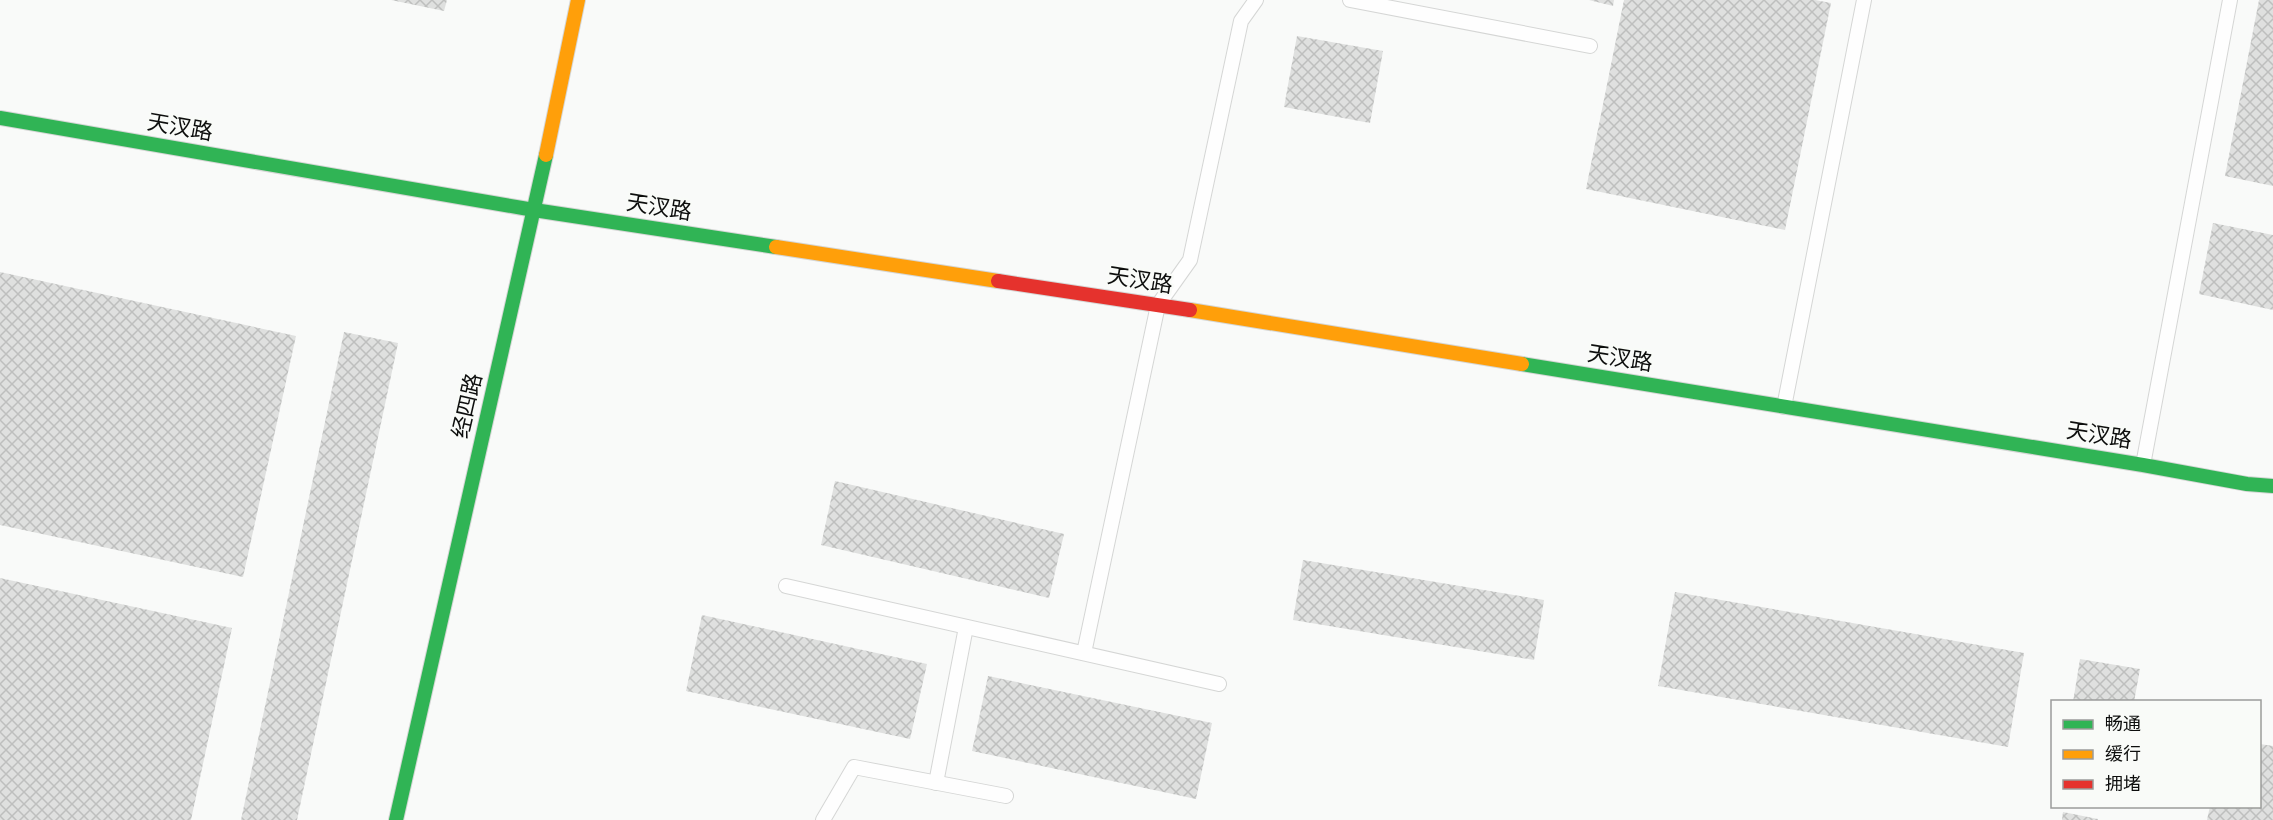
<svg xmlns="http://www.w3.org/2000/svg" width="2273" height="820" viewBox="0 0 2273 820" font-family="Spectral,'Noto Sans SC',serif">
  <style>
    .building { fill: url(#building-cross-hatch) }
    .lines { fill: none; stroke-linecap: round; stroke-linejoin: round }
    .lane-casing { stroke: #d5d6d5; stroke-width: 16 }
    .fast-casing { stroke: #d5d6d5; stroke-width: 16 }
    .slow-casing { stroke: #d5d6d5; stroke-width: 16 }
    .jam-casing { stroke: #d5d6d5; stroke-width: 16 }
    .lane { stroke: #fefefe; stroke-width: 14 }
    .fast { stroke: #30b455; stroke-width: 14 }
    .slow { stroke: #ff9f0a; stroke-width: 14 }
    .jam { stroke: #e5322d; stroke-width: 14 }
    .labels { text-anchor: middle; dominant-baseline: central; stroke-width: 5; stroke-linejoin: round; paint-order: stroke }
    .street-label { font-size: 22px; fill: #0d0e0d; stroke: #f9fbf8 }
  </style>
  <defs>
    <pattern id="building-cross-hatch" width="8" height="8" patternUnits="userSpaceOnUse" patternTransform="scale(1.5)"><rect width="8" height="8" fill="#dfe0df"/><path d="M0 0l8 8M0 8l8-8" fill="none" stroke="#bebfbe"/></pattern>
  </defs>
  <rect width="100%" height="100%" fill="#f9faf9"/>
  <g class="building">
    <polygon points="391,0 447,0 444,11"/>
    <polygon points="1589,0 1614,0 1613,6"/>
    <polygon points="1624,0 1815,0 1831,3 1785,230 1586,189"/>
    <polygon points="2259,0 2273,0 2273,186 2225,176"/>
    <polygon points="1297,36 1383,51 1370,123 1284,107"/>
    <polygon points="2213,223 2273,235 2273,310 2199,294"/>
    <polygon points="0,272 296,336 243,577 0,525"/>
    <polygon points="344,332 398,343 297,820 241,820"/>
    <polygon points="835,481 1064,534 1049,598 821,545"/>
    <polygon points="1303,560 1544,600 1534,660 1293,620"/>
    <polygon points="0,578 232,628 191,820 0,820"/>
    <polygon points="1675,592 2024,653 2008,747 1658,686"/>
    <polygon points="702,615 927,664 910,739 686,691"/>
    <polygon points="2080,659 2140,669 2134,702 2073,702"/>
    <polygon points="988,676 1212,723 1196,799 972,751"/>
    <polygon points="2260,744 2273,746 2273,820 2207,820 2210,806 2260,806"/>
    <polygon points="2063,812 2098,819 2098,820 2062,820"/>
  </g>
  <g class="lines">
    <defs>
      <g id="lane">
        <polyline points="1350,0 1590,46"/>
        <polyline points="1784,407 1864,0"/>
        <polyline points="2143,465 2230,0"/>
        <polyline points="786,586 1219,684"/>
        <polyline points="1084,653 1158,305 1190,260 1241,21 1256,0"/>
        <polyline points="936,783 966,627"/>
        <polyline points="823,820 854,767 1006,796"/>
      </g>
      <g id="fast">
        <polyline points="0,118 534,210 776,247"/>
        <polyline points="1522,364 2143,465 2247,484 2273,486"/>
        <polyline points="396,820 546,155"/>
      </g>
      <g id="slow">
        <polyline points="546,155 578,0"/>
        <polyline points="776,247 998,281"/>
        <polyline points="1190,310 1522,364"/>
      </g>
      <polyline id="jam" points="998,281 1190,310"/>
    </defs>
    <use href="#lane" class="lane-casing"/>
    <use href="#fast" class="fast-casing"/>
    <use href="#slow" class="slow-casing"/>
    <use href="#jam" class="jam-casing"/>
    <use href="#lane" class="lane"/>
    <use href="#fast" class="fast"/>
    <use href="#slow" class="slow"/>
    <use href="#jam" class="jam"/>
  </g>
  <g class="labels">
    <g class="street-label">
      <text transform="translate(180 128) rotate(10)">天汊路</text>
      <text transform="translate(659 208) rotate(9)">天汊路</text>
      <text transform="translate(1140 281) rotate(9)">天汊路</text>
      <text transform="translate(1620 359) rotate(9)">天汊路</text>
      <text transform="translate(468 406) rotate(-77)">经四路</text>
      <text transform="translate(2099 436) rotate(9)">天汊路</text>
    </g>
  </g>
  <rect x="2051" y="700" width="210" height="108" fill="#f9fbf8" stroke="#9b9c9a" stroke-width="1.5"/>
  <rect x="2063" y="720" width="30" height="9" fill="#30b455" stroke="#9b9c9a" stroke-width="1.5"/>
  <text x="2105" y="730" font-size="18" fill="#0d0e0d">畅通</text>
  <rect x="2063" y="750" width="30" height="9" fill="#ff9f0a" stroke="#9b9c9a" stroke-width="1.5"/>
  <text x="2105" y="760" font-size="18" fill="#0d0e0d">缓行</text>
  <rect x="2063" y="780" width="30" height="9" fill="#e5322d" stroke="#9b9c9a" stroke-width="1.5"/>
  <text x="2105" y="790" font-size="18" fill="#0d0e0d">拥堵</text>
</svg>
